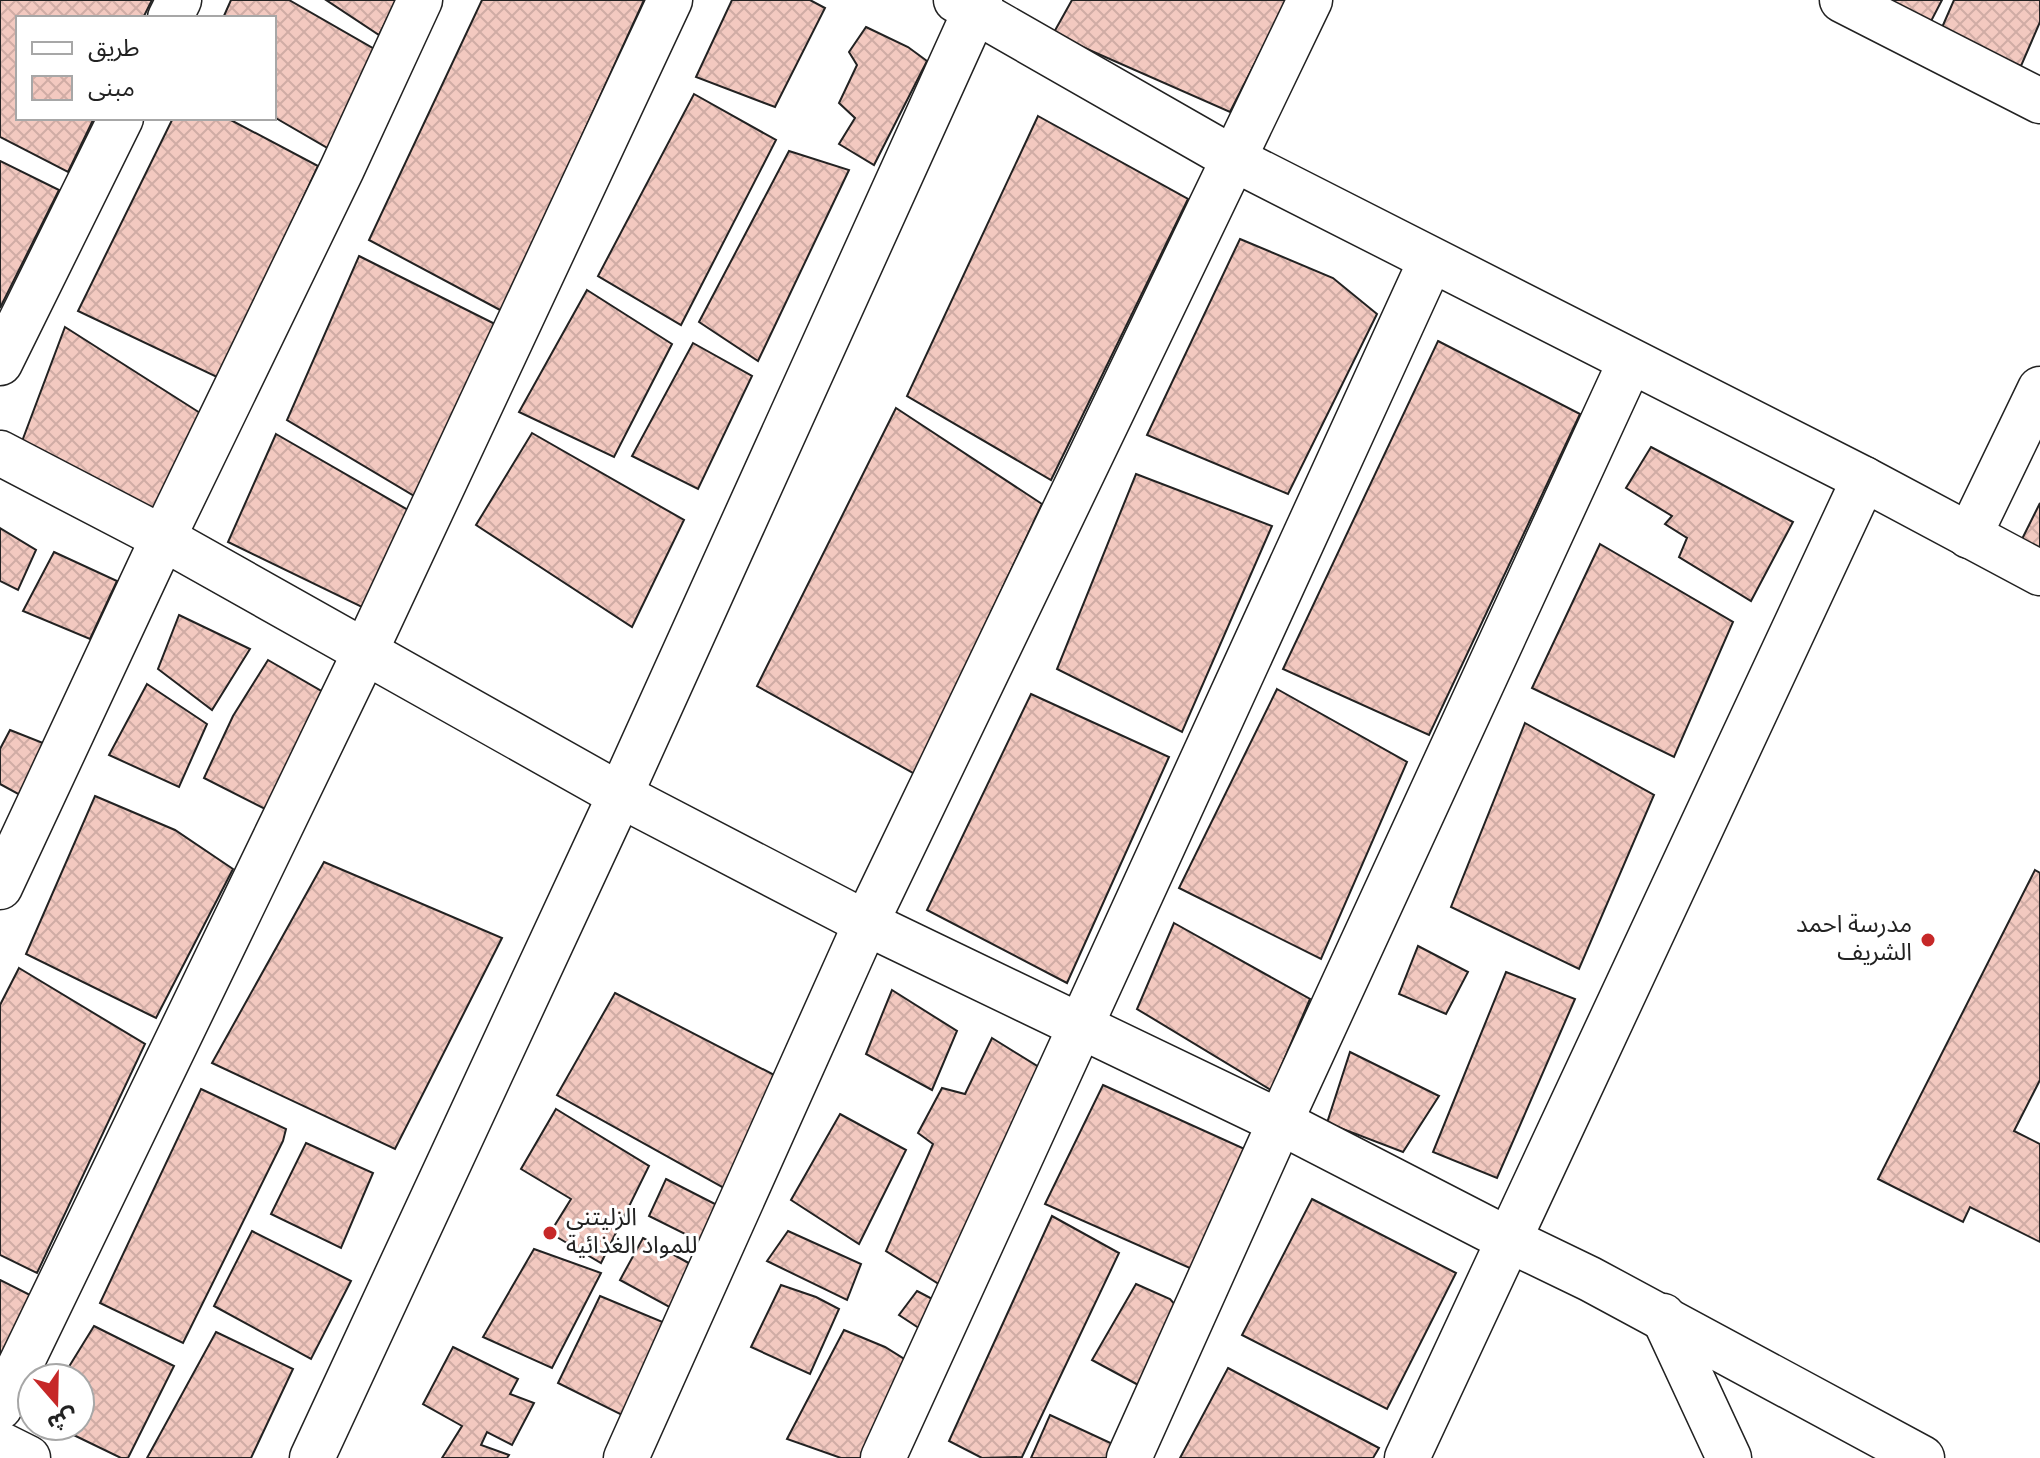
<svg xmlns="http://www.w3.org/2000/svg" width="2040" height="1458" viewBox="0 0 2040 1458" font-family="Overpass,'Noto Sans Arabic',sans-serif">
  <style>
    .building { fill: url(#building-cross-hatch); stroke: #222; stroke-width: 2 }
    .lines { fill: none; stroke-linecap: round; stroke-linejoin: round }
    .street-casing { stroke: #222; stroke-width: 47 }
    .secondary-casing { stroke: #222; stroke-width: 47 }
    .street { stroke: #fff; stroke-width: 44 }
    .secondary { stroke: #fff; stroke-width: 44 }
    .poi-dot { fill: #c62828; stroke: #fff; stroke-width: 3 }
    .labels { text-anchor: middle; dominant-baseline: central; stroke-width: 6; stroke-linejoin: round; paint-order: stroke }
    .poi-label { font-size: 24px; fill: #222; stroke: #fff; text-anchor: end }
  </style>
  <defs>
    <pattern id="building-cross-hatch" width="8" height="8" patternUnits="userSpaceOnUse" patternTransform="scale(2)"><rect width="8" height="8" fill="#f3c9c0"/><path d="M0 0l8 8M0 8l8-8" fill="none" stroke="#d0aca5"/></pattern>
  </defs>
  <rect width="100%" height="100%" fill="#fff"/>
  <g class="building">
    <polygon points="0,0 152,0 143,18 18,18 18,118 94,118 68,172 0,137"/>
    <polygon points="231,0 289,0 376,50 331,150 274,117 274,18 223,18"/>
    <polygon points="326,0 397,0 379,35"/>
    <polygon points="482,0 644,0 502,311 369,240"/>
    <polygon points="732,0 810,0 825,8 775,107 696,77"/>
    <polygon points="1072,0 1287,0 1230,112 1053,34"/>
    <polygon points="1874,0 1942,0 1928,27"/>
    <polygon points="1954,0 2040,0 2040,22 2021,66 1940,32"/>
    <polygon points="866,27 908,47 927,61 874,165 839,144 855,118 839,103 857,65 849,52"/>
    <polygon points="694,94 776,140 681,325 598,276"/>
    <polygon points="1038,116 1188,199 1051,480 907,396"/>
    <polygon points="173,118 227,118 318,166 219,378 78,311"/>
    <polygon points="789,151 849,170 758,361 699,322"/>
    <polygon points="0,161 59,190 0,308"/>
    <polygon points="1240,239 1333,278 1377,314 1288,494 1147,435"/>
    <polygon points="359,256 497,325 421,500 287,420"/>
    <polygon points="587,290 672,344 614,457 519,412"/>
    <polygon points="65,327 208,418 154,520 21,444"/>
    <polygon points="1438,341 1580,414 1429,735 1283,669"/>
    <polygon points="693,343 752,376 698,489 632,456"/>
    <polygon points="896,408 1042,504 915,774 757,686"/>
    <polygon points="532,433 684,520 632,627 476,525"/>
    <polygon points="276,434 408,510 366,609 228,542"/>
    <polygon points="1651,447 1793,522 1751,601 1679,557 1687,538 1665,524 1672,516 1626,488"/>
    <polygon points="1136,474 1272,526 1182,732 1057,669"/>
    <polygon points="2040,503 2040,551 2021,541"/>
    <polygon points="0,528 36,550 18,590 0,581"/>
    <polygon points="1600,544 1733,622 1674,757 1532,688"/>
    <polygon points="54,552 117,581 90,639 23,611"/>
    <polygon points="179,615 250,649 212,710 158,669"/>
    <polygon points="268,660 323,692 267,810 204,778 233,716"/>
    <polygon points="147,684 207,724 179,787 109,755"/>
    <polygon points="1277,689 1407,762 1321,959 1179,888"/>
    <polygon points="1031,694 1169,757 1067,983 927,910"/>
    <polygon points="1525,723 1654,795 1579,969 1451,907"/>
    <polygon points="10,730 48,745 20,795 0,784 0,749"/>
    <polygon points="95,796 175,830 233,869 156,1018 26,954"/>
    <polygon points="324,862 502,938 395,1149 212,1063"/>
    <polygon points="2035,870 2040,873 2040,1080 2014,1131 2040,1144 2040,1242 1970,1207 1963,1222 1878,1179"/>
    <polygon points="1174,923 1310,999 1271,1090 1137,1009"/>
    <polygon points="1418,946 1468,972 1446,1014 1399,994"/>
    <polygon points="19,968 145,1044 37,1273 0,1255 0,1005"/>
    <polygon points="1506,972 1575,999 1497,1178 1433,1152"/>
    <polygon points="892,990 957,1031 932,1090 866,1054"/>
    <polygon points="615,993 780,1078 726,1189 557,1095"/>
    <polygon points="992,1038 1042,1069 942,1286 886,1251 933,1144 918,1133 942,1088 965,1094"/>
    <polygon points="1350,1052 1439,1096 1403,1152 1327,1123"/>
    <polygon points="1103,1085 1249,1151 1192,1269 1045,1204"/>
    <polygon points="201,1089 286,1129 283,1141 183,1343 100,1303"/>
    <polygon points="556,1109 649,1166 601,1263 550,1233 571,1199 521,1169"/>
    <polygon points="840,1114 906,1150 859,1244 791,1200"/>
    <polygon points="306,1143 373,1173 341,1248 271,1214"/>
    <polygon points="666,1179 717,1205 701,1242 649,1216"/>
    <polygon points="1312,1199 1456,1273 1387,1409 1242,1335"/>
    <polygon points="1052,1216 1119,1253 1022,1457 982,1458 949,1441"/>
    <polygon points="252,1231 351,1281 311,1359 214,1306"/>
    <polygon points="788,1231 861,1264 847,1300 767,1261"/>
    <polygon points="643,1238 696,1267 673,1309 620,1280"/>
    <polygon points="534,1249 601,1273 552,1368 483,1337"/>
    <polygon points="0,1280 30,1295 0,1359"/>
    <polygon points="1136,1284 1170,1299 1178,1308 1142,1387 1092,1360"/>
    <polygon points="781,1285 816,1297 839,1309 810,1374 751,1347"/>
    <polygon points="917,1291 940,1303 928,1334 899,1315"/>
    <polygon points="600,1296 665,1323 626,1417 558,1383"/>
    <polygon points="94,1326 174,1366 128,1458 121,1458 55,1426 80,1426 80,1378 62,1378"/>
    <polygon points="844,1330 885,1347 909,1362 865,1458 841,1458 787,1439"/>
    <polygon points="216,1332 293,1369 251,1458 147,1458"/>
    <polygon points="453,1347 518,1379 510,1394 534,1403 512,1445 487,1432 481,1445 509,1455 507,1458 442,1458 462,1426 423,1404"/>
    <polygon points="1228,1368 1379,1448 1373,1458 1180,1458"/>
    <polygon points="1050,1415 1117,1446 1112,1458 1031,1458"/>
  </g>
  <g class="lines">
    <defs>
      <g id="street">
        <polyline points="956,0 1234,159 1864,479 2040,573"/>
        <polyline points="1842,0 2040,101"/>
        <polyline points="170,18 179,0"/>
        <polyline points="0,363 121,118"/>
        <polyline points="0,453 163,538 620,795 866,923 1280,1122 1507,1239 1590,1279 1922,1458"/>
        <polyline points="1969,536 2040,389"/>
        <polyline points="0,887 163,538 342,169 420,0"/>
        <polyline points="1663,1316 1729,1458"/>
        <polyline points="0,1407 365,652 670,0"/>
        <polyline points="0,1444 28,1458"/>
        <polyline points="626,1458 866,923 1310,0"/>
        <polyline points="883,1458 1431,260"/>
        <polyline points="1129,1458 1280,1122 1630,362"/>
        <polyline points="1407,1458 1864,479"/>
      </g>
      <polyline id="secondary" points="312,1458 620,795 980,0"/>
    </defs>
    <use href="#street" class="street-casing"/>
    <use href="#secondary" class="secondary-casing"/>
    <use href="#street" class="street"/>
    <use href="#secondary" class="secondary"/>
  </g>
  <g class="poi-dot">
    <circle cx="1928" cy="940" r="8"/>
    <circle cx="550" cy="1233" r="8"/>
  </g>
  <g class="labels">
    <g class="poi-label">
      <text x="1912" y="926">مدرسة احمد<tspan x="1912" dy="28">الشريف</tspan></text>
      <text x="566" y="1219" text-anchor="start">الزليتني<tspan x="566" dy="28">للمواد الغذائية</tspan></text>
    </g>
  </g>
  <rect x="16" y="16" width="260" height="104" fill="#ffffff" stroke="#a7a7a7" stroke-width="2"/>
  <rect x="32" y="42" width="40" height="12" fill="#ffffff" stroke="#a7a7a7" stroke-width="2"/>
  <text x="88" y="56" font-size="24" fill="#222222">طريق</text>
  <rect x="32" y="76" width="40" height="24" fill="url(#building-cross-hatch)" stroke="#a7a7a7" stroke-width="2"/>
  <text x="88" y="96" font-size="24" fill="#222222">مبنى</text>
  <g transform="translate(56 1402) rotate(160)"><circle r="38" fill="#ffffff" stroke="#a7a7a7" stroke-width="2"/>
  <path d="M0-6L14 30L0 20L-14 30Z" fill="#c62828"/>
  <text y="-12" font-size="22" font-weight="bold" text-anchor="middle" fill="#222222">ش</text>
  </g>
</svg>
